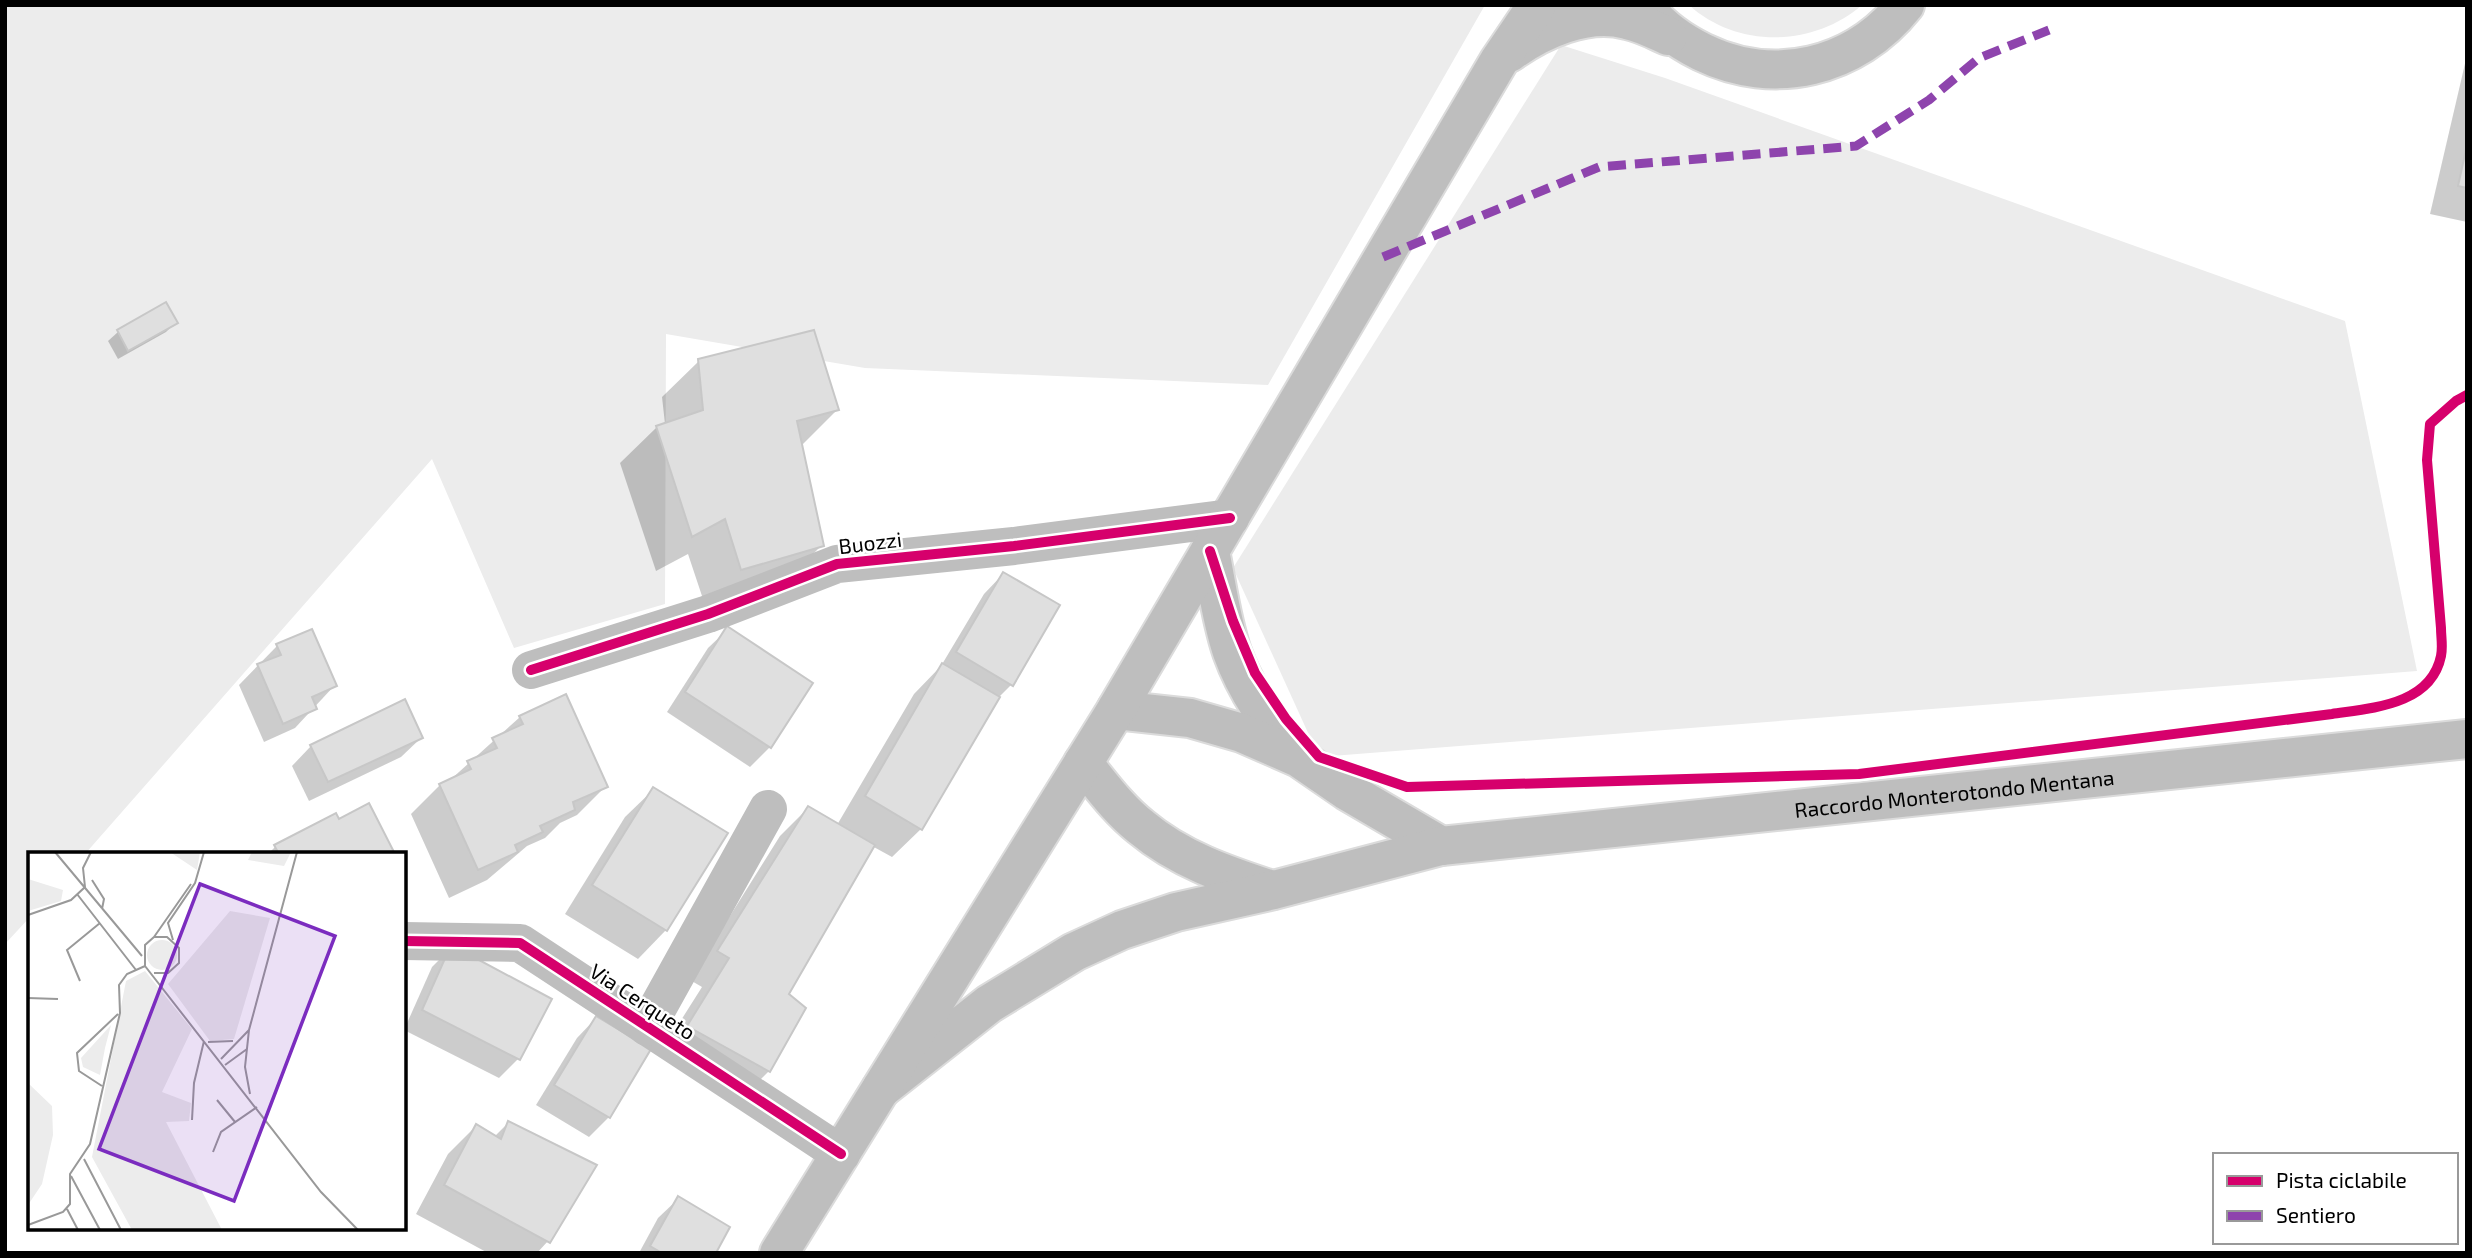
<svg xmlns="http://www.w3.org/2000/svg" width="2472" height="1258" viewBox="0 0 2472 1258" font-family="'Exo 2',sans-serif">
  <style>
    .green { fill: #ececec }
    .shadow { fill: #0003 }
    .building { fill: #dfdfdf; stroke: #c7c7c7; stroke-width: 2 }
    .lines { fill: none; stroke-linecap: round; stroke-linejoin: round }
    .major-casing { stroke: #dbdbdb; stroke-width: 42 }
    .minor { stroke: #bebebe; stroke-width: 38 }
    .major { stroke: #bebebe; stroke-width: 38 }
    .quiet { stroke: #8e44ad; stroke-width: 9; stroke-dasharray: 18 9; stroke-linecap: butt }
    .cycleway-casing { stroke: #fff; stroke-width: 15 }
    .cycleway { stroke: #d6006c; stroke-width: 10 }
    .labels { text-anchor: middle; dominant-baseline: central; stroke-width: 5; stroke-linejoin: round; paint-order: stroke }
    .street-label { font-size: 21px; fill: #000; stroke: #fff }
    .inset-road { fill: none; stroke: #999; stroke-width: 2 }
    .view { fill: #7b2cbf; fill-opacity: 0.15; stroke: #7b2cbf; stroke-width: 3.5 }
    .inset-edge { fill: none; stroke: #000; stroke-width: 3.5 }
  </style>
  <rect width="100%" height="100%" fill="#fff"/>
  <g class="green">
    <polygon points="5,5 1485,5 1268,385 865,368 666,334 665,604 514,648 432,459 85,854 30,854 30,917 5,944"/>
    <path d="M1689,5h173c-48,42 -125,44 -173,0z"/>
    <polygon points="1561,45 1665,78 2345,321 2417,671 1319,757 1233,568"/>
  </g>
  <g class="shadow">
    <polygon points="2467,55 2467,222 2430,214"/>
    <polygon points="165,304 176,322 166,332 118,359 108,341 118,332"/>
    <polygon points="699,361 837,410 801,446 822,545 786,581 705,605 688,554 656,571 620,463 657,427 665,424 662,397"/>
    <polygon points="1003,574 1058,606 1011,685 996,700 921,829 892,857 872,846 787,995 769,1071 740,1100 659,1055 702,987 690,980 780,836 808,808 837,825 914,694 941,666 984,594"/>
    <polygon points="728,629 811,684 770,747 750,767 667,712 708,648"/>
    <polygon points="277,646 335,685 295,728 264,742 239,685"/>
    <polygon points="520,717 606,786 577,815 560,823 545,838 527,846 487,880 449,898 411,814 440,785 449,781"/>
    <polygon points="421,738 401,757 309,801 292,766 311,746"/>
    <polygon points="654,789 666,930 638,959 565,914 625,817"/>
    <polygon points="338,822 393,854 268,854 275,847"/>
    <polygon points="452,947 519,1058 499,1078 404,1030 432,967"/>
    <polygon points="596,1018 648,1050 609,1117 589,1137 536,1105 577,1038"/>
    <polygon points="508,1123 548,1241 537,1253 488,1253 416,1214 448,1154 476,1126 494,1137"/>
    <polygon points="678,1199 714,1253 639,1253 658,1218"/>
  </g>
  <g class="building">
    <polygon points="2467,145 2467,188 2458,186"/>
    <polygon points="166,302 178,323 128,351 117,330"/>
    <polygon points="814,330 839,410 797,421 824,546 741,570 725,519 692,537 656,426 703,410 698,359"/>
    <polygon points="1003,572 1060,605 1013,686 956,652"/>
    <polygon points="727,626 813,683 771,748 685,692"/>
    <polygon points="312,629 337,686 312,697 317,709 283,724 257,664 281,655 276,644"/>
    <polygon points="942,663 1000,697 922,830 865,796"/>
    <polygon points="566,694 608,787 573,802 575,810 540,826 543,832 515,845 518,852 478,870 439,784 471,769 467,761 497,748 492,738 523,724 519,716"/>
    <polygon points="405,699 423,738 328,782 310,745"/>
    <polygon points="653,787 728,833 667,931 592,885"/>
    <polygon points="369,803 395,854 279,854 274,845 336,813 339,819"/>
    <polygon points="808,806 875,845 789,994 806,1008 770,1072 687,1026 729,958 717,951"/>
    <polygon points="451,945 552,999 520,1060 422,1010"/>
    <polygon points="596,1016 651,1049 610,1118 554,1085"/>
    <polygon points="508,1121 597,1165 550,1243 444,1185 476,1124 501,1139"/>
    <polygon points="678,1196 730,1227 716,1253 662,1253 650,1246"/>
  </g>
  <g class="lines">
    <defs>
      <g id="major">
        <path d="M1644,5c14,21 36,36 58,47 72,35 153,16 203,-47"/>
        <path d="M1509,53c32,-23 78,-44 118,-33 15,3 28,10 41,16"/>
        <path d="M1210,551c7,34 11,69 22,101 14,39 37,71 63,102"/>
        <polyline points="1116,710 1190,718 1242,733 1299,758 1347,791 1441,846"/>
        <path d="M1083,763c18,22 35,46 58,64 38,32 85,48 131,63"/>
        <path id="s1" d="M881,1089l108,-85 85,-52 48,-22 54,-18 98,-22 167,-44 1026,-107"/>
        <polyline points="779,1253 1116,710 1499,61 1537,5"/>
      </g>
    </defs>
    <use href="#major" class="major-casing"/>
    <g class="minor">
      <polyline points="531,670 708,614 837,564 1014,546 1230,518"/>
      <polyline points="404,941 520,943 841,1154"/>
      <polyline points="647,1027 768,809"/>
    </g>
    <use href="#major" class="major"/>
    <polyline class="quiet" points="1383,257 1599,167 1856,146 1929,100 1979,58 2049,30"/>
    <defs>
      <g id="cycleway">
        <path d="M1210,551l23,70 22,52 31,46 33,38 88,30 452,-13 473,-60c40,-6 99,-9 109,-58 2,-9 0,-19 0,-28l-14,-168 3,-36 26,-23 11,-6"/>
        <polyline points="531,670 708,614 837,564 1014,546 1230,518"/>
        <polyline points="404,941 520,943 841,1154"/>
      </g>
    </defs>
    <use href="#cycleway" class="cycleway-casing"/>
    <use href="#cycleway" class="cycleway"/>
  </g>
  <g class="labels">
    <g class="street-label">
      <text transform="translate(870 542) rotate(-7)">Buozzi</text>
      <text stroke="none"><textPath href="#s1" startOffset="1136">Raccordo Monterotondo Mentana</textPath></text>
      <text transform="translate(643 1001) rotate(33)">Via Cerqueto</text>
    </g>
  </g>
  <g transform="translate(28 852)">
    <rect width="378" height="378" fill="#fff"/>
    <path d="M142,0h30l-3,18zM224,0h39l-7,14 -36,-6zM0,27l35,11 -2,11 -33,10zM202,59l40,7 -36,121 -24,2 -42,-57zM119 103a15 15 0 1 1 30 0a15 15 0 1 1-30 0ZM117,119l47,58 -30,63 29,11 -2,18 -23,1 56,108h-90l-40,-73 34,-176zM83,173l-6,23 -5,27 -17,-8 -2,-9zM0,231l24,23 1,29 -11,49 -14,21z" fill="#ececec"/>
    <path class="inset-road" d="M27,0l87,104M64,28l12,19 -2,10M49,42l59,76M0,63l43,-15 14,-13 -2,-19 8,-16M126,85l37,-53M145,88l-5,-17 27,-40 9,-31M126,121h14l11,-10v-15l-12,-11h-13l-9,8v21l176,226 37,38M52,129l-13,-31 33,-27M0,146l30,1M180,190l25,-1M193,207l28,-29M197,213l22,-16M74,234l-23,-15 -2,-18 41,-39M222,242l-5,-27 4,-37 48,-178M189,248l18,22M164,268l2,-37 10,-42M185,300l8,-20 36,-25M56,307l37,71M43,324l29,54M39,357l11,21M0,373l35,-13 7,-8v-30l20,-30 30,-131 -1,-28 8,-11 18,-8"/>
    <path class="view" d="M172,32l135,52 -101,265 -135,-52z"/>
    <rect width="378" height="378" class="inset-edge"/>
  </g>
  <rect width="2472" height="1258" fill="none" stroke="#000000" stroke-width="14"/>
  <rect x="2213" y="1153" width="245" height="91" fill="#ffffff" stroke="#999999" stroke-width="2"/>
  <rect x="2227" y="1176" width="35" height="10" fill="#d6006c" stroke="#999999" stroke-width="2"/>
  <text x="2276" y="1188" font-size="21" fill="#000000">Pista ciclabile</text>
  <rect x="2227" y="1211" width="35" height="10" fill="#8e44ad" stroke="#999999" stroke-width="2"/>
  <text x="2276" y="1223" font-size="21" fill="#000000">Sentiero</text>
</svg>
